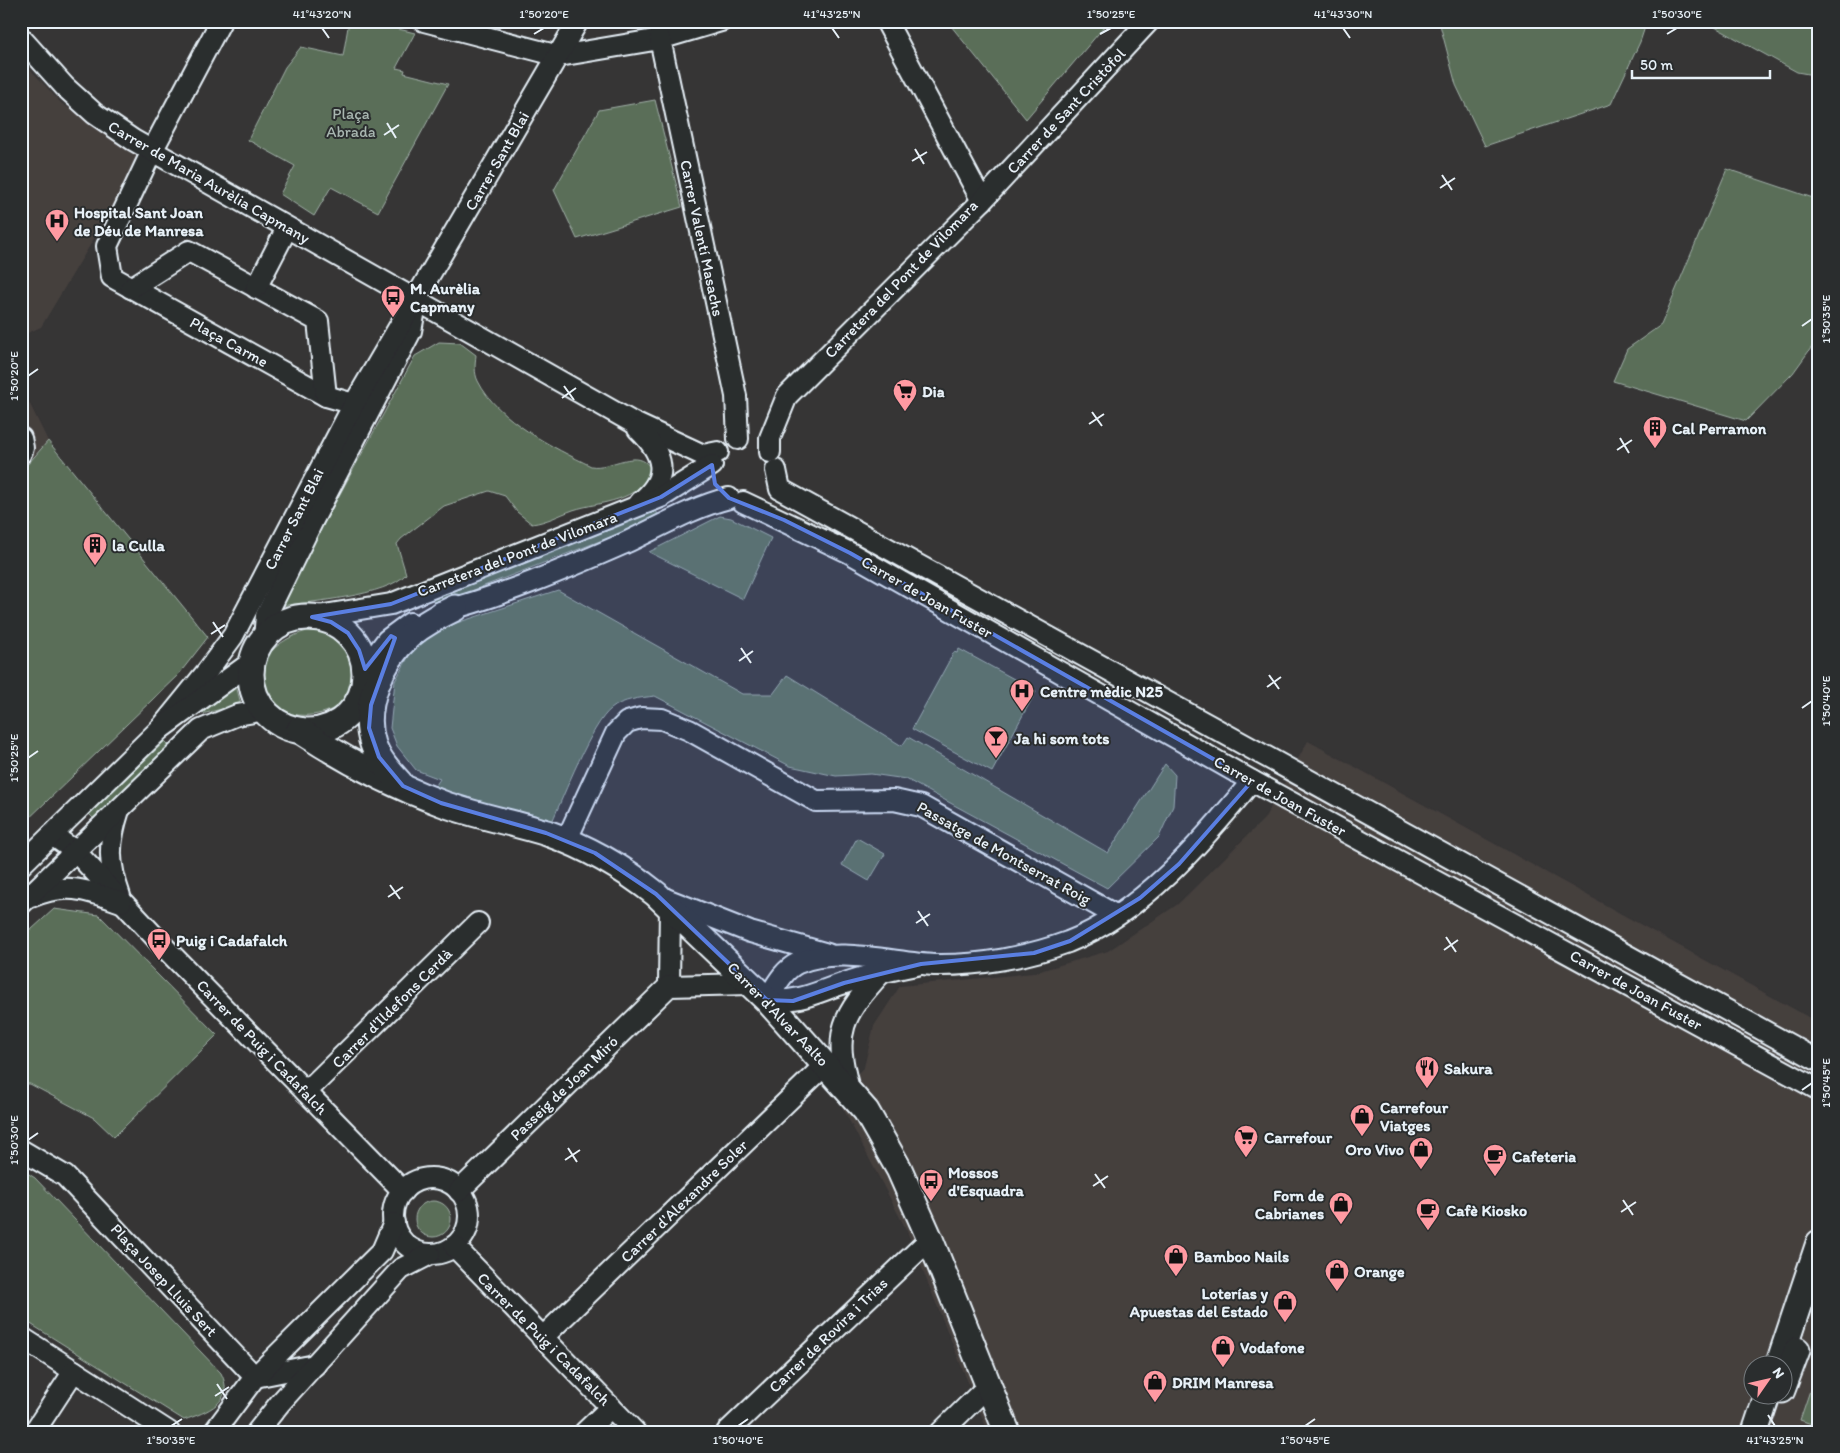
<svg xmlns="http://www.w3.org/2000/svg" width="1840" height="1453" viewBox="0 0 1840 1453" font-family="Itim,sans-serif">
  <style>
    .built { fill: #453f3e; fill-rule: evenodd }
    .green { fill: #5a6e59; stroke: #a1b0a8 }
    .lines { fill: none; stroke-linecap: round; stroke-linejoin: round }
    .minor-casing { stroke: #e8f1f8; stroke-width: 24 }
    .tertiary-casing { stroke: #e8f1f8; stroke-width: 29 }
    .minor { stroke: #2a2d2e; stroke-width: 20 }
    .tertiary { stroke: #2a2d2e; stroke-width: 25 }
    .marked { fill: #5a7fe2; fill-opacity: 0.2; stroke: #5a7fe2; stroke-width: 4; stroke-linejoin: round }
    .ticks { fill: none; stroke: #e8f1f8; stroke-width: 2 }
    .labels { text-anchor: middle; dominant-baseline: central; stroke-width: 4; stroke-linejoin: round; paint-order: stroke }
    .street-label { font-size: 16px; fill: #e8f1f8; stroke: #2a2d2e }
    .park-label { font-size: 16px; fill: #a8b6b0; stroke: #2a2d2e }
    .poi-label { font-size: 16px; font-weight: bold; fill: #e8f1f8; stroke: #2a2d2e; text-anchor: start }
    .neatline { fill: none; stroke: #e8f1f8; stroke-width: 2 }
    .ticks-label { font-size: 12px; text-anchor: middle; fill: #e8f1f8 }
  </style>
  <rect width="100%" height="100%" fill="#363535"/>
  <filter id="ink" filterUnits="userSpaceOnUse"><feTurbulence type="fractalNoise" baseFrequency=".02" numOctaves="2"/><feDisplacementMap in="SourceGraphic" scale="10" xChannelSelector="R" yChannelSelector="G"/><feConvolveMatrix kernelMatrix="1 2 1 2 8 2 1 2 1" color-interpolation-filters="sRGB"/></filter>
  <g filter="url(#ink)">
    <g class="built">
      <polygon points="21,59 61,103 143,157 41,327 21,336"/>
      <polygon points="21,386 48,441 21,472"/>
      <path d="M1308,741l511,282v409h-831l-81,-201 -71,-136 28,-28 10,-41 26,-40 133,-13 75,-22 70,-47 86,-85zM1752,1366h30v30h-30z"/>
    </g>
    <g class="green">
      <polygon points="349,21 365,21 415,33 396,68 405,70 404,73 448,84 378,212 331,187 314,216 280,194 295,166 248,140 285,67 301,47 343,56"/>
      <polygon points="947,21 1109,21 1026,119"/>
      <polygon points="1439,21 1647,21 1640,42 1611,104 1485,146 1456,85"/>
      <polygon points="1704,21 1819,21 1819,76 1797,72"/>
      <polygon points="655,100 682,207 577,239 554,190 599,110"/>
      <polygon points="1727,169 1819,200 1819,337 1793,373 1746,421 1613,381 1627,349 1661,325"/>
      <path d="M439,342l21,1 16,12c-1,9 -2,18 2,26 19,39 76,67 113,85 19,4 48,-20 60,3 -11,34 -50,32 -78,41 -14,5 -26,12 -41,14l-15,-12 -12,-16 -16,-5 -45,15 -43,33 -4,5 9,30c-18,22 -97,28 -127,32l136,-250z"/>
      <polygon points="48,441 208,637 179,674 21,826 21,472"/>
      <polygon points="656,510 659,518 435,605 431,596"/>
      <polygon points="720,516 731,518 771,538 743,599 649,552"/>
      <path d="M558,590l184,104h31l14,-19 115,71 6,-9 200,116 57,-89 10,11 -2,31 -14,31 -52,51 -201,-109 -35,-5 -35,2 -46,-10 -135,-70c-15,2 -32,3 -44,13 -19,14 -48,88 -59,113l-118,-34 6,-9 -24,-9 -19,-24 -7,-18 5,-47 20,-36 23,-16z"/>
      <path d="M307,631l17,1 28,21c27,80 -113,82 -89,12 7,-18 26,-29 44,-34z"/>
      <polygon points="959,649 1036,691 992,772 912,729 954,652 957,653"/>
      <polygon points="235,682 241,704 202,714"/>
      <polygon points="165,741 171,747 95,820 89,814"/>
      <polygon points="857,838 885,854 869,881 842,865"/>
      <polygon points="54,909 99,915 217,1035 114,1137 94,1118 30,1084 21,1084 21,939"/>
      <path d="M21,1169l14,9 186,195c15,29 -14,39 -37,47l-163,-102z"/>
      <circle cx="433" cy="1219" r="18"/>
      <polygon points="1819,1364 1819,1421 1817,1426 1800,1420"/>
    </g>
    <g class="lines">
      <defs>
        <g id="minor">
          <polyline points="221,21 152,151 107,246 112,277 326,396 354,404"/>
          <polyline points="424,21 559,56 660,39 721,21"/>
          <polyline points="886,21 982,201"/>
          <polyline points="21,38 65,87 95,114 133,140 632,422 703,455 718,452"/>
          <polyline points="660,39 736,396 738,439"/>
          <polyline points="131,288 189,251 318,321 326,396"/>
          <polyline points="256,288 287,228"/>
          <path d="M638,429c26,25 33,48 2,73"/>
          <polyline points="21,438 23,448 21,453"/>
          <polyline points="770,452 770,438 787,396 982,201 1149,21"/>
          <polyline points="776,470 780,489 1819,1061"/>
          <polyline points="743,502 850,553 1252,781 1819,1090"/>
          <path d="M440,612c60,-15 128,-44 185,-69 34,-16 68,-36 104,-45"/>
          <polyline points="312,617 391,604 661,497 712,465"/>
          <polyline points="264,638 266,616 313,520 411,331 414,315"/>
          <polyline points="365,669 387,640 410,623"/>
          <polyline points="160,729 208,670 233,636 354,404 578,21"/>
          <path d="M119,810c-11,34 -11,52 1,86"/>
          <polyline points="52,835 75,851 169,952 403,1191"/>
          <polyline points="566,841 616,733 627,722 641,718 662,719 689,730 816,801 894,800 921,806 1115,915"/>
          <polyline points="21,865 160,729 253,661"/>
          <path d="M31,897c36,-15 55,-7 90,5"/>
          <polyline points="666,899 750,932 828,954"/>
          <polyline points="21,904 201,730 237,715 265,710"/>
          <path d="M921,964c-25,5 -51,10 -76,19 -29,9 -45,20 -78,17 8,-13 16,-30 31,-37 39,-17 95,0 136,2 44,1 93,-8 134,-23 74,-29 135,-101 184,-161"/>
          <polyline points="669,986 670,907"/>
          <path d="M849,1089c-16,-58 -7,-73 33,-117"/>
          <polyline points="306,1092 478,923"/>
          <polyline points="21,1150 65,1176 255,1377 315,1365"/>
          <circle cx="431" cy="1216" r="38"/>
          <polyline points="459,1191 669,986 749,984"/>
          <polyline points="454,1246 635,1432"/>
          <polyline points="21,1337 169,1432"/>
          <polyline points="542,1338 826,1064"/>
          <polyline points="34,1432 74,1371"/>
          <polyline points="214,1432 255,1377 382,1251 394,1223"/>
          <polyline points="257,1432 280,1403 401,1269 430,1254"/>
          <polyline points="585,1432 611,1407"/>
          <polyline points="727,1432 930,1239"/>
          <polyline points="941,1432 989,1385"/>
        </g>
        <g id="tertiary">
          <circle cx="308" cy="674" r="57"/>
          <path d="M299,730c44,29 93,55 142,73 34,13 71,19 106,30 40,14 75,34 109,61l111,106 99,111 33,58 31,70 77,193"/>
          <path d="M399,782c-10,-11 -21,-23 -26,-38 -12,-36 8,-83 36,-108 14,-12 30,-20 46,-28"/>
          <polyline points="1778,1366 1819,1243"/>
          <polyline points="1782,1390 1797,1350"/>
          <polyline points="1755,1432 1767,1396"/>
        </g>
      </defs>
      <use href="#minor" class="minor-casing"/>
      <use href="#tertiary" class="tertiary-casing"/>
      <use href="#minor" class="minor"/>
      <use href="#tertiary" class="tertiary"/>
    </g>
  </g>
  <path class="marked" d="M712,465l3,19 14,14 55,22 66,33 402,228 -73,83 -39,34 -70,43 -36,12 -113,11 -77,19 -51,18 -26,-1 -111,-106 -61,-41 -49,-20 -105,-30 -38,-17 -24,-29 -10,-29 2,-23 24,-67 -4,-2 -26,33 -6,-19 -11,-17 -17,-11 -19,-5 79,-13 270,-107z"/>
  <path class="ticks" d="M322,28l7,10M832,28l7,10M1343,28l7,10M534,34l10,-6M1100,34l11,-6M1667,34l10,-6M387,123l9,15M384,135l15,-10M915,149l9,15M912,161l15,-9M1442,175l10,15M1440,188l15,-10M1802,326l10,-7M28,376l10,-7M564,386l10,14M562,398l14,-10M1092,412l10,14M1089,424l15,-10M1620,438l9,15M1617,450l15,-10M213,622l10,15M211,634l14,-9M741,648l10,15M739,661l14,-10M1269,675l10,14M1267,687l14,-10M1802,708l10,-7M28,758l10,-7M390,885l10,14M388,897l15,-10M918,911l10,15M916,923l14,-9M1446,937l10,15M1444,950l14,-10M1802,1090l10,-7M28,1140l10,-7M568,1148l9,14M565,1160l15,-10M1095,1174l10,14M1093,1186l15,-10M1623,1200l10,15M1621,1212l15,-10M217,1384l10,15M215,1396l14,-9M1768,1415l7,11M171,1426l11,-7M738,1426l10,-7M1305,1426l10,-7"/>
  <defs>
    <symbol id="hospital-pin" viewBox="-11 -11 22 30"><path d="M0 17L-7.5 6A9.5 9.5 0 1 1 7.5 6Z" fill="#ff9aa2" stroke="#2a2d2e"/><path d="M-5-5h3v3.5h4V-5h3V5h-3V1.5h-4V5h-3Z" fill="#111"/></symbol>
    <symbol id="bus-pin" viewBox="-11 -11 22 30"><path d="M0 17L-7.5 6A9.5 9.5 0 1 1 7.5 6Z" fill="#ff9aa2" stroke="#2a2d2e"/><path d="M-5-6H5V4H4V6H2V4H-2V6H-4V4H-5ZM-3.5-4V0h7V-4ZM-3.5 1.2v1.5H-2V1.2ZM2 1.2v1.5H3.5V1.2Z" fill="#111"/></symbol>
    <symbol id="supermarket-pin" viewBox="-11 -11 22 30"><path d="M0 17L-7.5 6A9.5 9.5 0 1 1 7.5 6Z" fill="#ff9aa2" stroke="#2a2d2e"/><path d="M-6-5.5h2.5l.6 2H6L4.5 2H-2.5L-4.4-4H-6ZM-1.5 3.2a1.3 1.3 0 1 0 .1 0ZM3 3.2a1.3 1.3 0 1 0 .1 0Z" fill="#111"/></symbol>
    <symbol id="building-pin" viewBox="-11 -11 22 30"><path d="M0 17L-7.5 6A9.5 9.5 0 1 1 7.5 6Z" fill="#ff9aa2" stroke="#2a2d2e"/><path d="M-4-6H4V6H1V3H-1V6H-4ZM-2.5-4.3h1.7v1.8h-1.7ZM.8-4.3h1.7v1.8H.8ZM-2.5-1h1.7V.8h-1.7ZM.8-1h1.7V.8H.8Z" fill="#111"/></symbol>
    <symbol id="bar-pin" viewBox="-11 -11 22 30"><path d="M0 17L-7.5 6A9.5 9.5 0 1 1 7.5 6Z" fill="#ff9aa2" stroke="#2a2d2e"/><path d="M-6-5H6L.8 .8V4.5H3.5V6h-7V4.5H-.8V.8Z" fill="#111"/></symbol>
    <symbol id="restaurant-pin" viewBox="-11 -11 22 30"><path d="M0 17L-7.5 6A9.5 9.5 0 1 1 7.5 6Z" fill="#ff9aa2" stroke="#2a2d2e"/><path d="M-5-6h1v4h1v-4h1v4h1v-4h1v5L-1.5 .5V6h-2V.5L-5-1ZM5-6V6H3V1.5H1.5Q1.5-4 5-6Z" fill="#111"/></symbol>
    <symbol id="shop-pin" viewBox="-11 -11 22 30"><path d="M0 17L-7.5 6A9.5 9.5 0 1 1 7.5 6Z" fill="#ff9aa2" stroke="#2a2d2e"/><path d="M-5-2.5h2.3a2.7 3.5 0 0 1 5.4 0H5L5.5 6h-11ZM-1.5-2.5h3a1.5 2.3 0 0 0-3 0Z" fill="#111"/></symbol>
    <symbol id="cafe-pin" viewBox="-11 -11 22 30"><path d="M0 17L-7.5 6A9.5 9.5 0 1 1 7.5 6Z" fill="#ff9aa2" stroke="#2a2d2e"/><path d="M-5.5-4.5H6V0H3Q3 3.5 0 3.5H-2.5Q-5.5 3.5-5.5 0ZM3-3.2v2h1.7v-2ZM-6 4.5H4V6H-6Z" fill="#111"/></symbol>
  </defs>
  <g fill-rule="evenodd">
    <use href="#hospital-pin" x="43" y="207" width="28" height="38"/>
    <use href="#bus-pin" x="379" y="283" width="28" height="38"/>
    <use href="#supermarket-pin" x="891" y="377" width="28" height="38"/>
    <use href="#building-pin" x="1641" y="414" width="28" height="38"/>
    <use href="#building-pin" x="81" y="531" width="28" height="38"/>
    <use href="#hospital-pin" x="1008" y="677" width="28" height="38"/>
    <use href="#bar-pin" x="982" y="724" width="28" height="38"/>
    <use href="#bus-pin" x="145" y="926" width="28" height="38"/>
    <use href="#restaurant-pin" x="1413" y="1054" width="28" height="38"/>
    <use href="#shop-pin" x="1348" y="1102" width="28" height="38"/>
    <use href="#supermarket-pin" x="1232" y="1123" width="28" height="38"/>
    <use href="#shop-pin" x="1407" y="1135" width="28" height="38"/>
    <use href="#cafe-pin" x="1481" y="1142" width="28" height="38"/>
    <use href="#bus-pin" x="917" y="1167" width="28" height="38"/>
    <use href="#shop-pin" x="1327" y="1190" width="28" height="38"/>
    <use href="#cafe-pin" x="1414" y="1196" width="28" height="38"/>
    <use href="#shop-pin" x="1162" y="1242" width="28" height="38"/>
    <use href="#shop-pin" x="1323" y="1257" width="28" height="38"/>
    <use href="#shop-pin" x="1271" y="1288" width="28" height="38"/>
    <use href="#shop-pin" x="1209" y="1333" width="28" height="38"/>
    <use href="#shop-pin" x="1141" y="1368" width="28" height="38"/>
  </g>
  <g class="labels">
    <g class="street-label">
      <text transform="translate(1066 111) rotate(-47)">Carrer de Sant Cristòfol</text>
      <text transform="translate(497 161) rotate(-60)">Carrer Sant Blai</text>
      <text transform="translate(209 182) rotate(30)">Carrer de Maria Aurèlia Capmany</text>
      <text transform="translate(702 238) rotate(78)">Carrer Valentí Masachs</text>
      <text transform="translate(901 279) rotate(-46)">Carretera del Pont de Vilomara</text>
      <text transform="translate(229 342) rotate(29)">Plaça Carme</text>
      <text transform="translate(294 519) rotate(-63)">Carrer Sant Blai</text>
      <text transform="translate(517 554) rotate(-21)">Carretera del Pont de Vilomara</text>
      <text transform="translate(927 597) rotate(30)">Carrer de Joan Fuster</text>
      <text transform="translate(1280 796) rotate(29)">Carrer de Joan Fuster</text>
      <text transform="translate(1004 853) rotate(29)">Passatge de Montserrat Roig</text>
      <text transform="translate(1636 990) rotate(29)">Carrer de Joan Fuster</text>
      <text transform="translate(392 1008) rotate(-45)">Carrer d'Ildefons Cerdà</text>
      <text transform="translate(778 1014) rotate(46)">Carrer d'Alvar Aalto</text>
      <text transform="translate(262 1047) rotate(46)">Carrer de Puig i Cadafalch</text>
      <text transform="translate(564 1088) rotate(-44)">Passeig de Joan Miró</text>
      <text transform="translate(684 1201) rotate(-44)">Carrer d'Alexandre Soler</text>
      <text transform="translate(164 1280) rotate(47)">Plaça Josep Lluis Sert</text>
      <text transform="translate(828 1335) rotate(-44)">Carrer de Rovira i Trias</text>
      <text transform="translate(544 1339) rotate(45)">Carrer de Puig i Cadafalch</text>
    </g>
    <g class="park-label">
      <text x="351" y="113">Plaça<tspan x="351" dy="18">Abrada</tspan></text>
    </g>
    <g class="poi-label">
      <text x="74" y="212">Hospital Sant Joan<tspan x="74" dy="18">de Déu de Manresa</tspan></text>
      <text x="410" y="288">M. Aurèlia<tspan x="410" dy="18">Capmany</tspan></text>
      <text x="922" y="391">Dia</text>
      <text x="1672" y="428">Cal Perramon</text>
      <text x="112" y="545">la Culla</text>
      <text x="1040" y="691">Centre mèdic N25</text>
      <text x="1014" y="738">Ja hi som tots</text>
      <text x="176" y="940">Puig i Cadafalch</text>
      <text x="1444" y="1068">Sakura</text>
      <text x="1380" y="1107">Carrefour<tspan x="1380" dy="18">Viatges</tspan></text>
      <text x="1264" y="1137">Carrefour</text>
      <text x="1404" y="1149" text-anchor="end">Oro Vivo</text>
      <text x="1512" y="1156">Cafeteria</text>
      <text x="948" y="1172">Mossos<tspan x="948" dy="18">d'Esquadra</tspan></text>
      <text x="1324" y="1195" text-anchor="end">Forn de<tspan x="1324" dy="18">Cabrianes</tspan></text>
      <text x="1446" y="1210">Cafè Kiosko</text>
      <text x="1194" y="1256">Bamboo Nails</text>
      <text x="1354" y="1271">Orange</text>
      <text x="1268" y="1293" text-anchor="end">Loterías y<tspan x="1268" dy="18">Apuestas del Estado</tspan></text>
      <text x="1240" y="1347">Vodafone</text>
      <text x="1172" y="1382">DRIM Manresa</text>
    </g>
  </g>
  <rect width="1840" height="1453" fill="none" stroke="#2a2d2e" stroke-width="55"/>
  <g transform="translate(1768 1380) rotate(56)"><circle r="24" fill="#2a2d2e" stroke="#767b7f"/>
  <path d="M0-4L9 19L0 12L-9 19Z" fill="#ff9aa2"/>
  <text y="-8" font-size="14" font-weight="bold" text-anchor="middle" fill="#e8f1f8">N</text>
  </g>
  <path d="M1632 70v8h138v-8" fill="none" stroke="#e8f1f8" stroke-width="2.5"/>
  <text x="1640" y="70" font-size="15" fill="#e8f1f8" stroke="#2a2d2e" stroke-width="4" paint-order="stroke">50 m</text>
  <rect x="28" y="28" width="1784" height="1398" class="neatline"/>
  <g class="ticks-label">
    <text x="322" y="18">41°43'20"N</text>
    <text x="544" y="18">1°50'20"E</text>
    <text x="832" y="18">41°43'25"N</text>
    <text x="1111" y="18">1°50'25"E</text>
    <text x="1343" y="18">41°43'30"N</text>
    <text x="1677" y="18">1°50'30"E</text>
    <text transform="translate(1826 319) rotate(-90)" y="4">1°50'35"E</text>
    <text transform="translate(14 376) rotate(-90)" y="4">1°50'20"E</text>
    <text transform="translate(1826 701) rotate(-90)" y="4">1°50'40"E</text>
    <text transform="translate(14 758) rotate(-90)" y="4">1°50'25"E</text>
    <text transform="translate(1826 1083) rotate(-90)" y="4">1°50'45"E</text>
    <text transform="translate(14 1140) rotate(-90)" y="4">1°50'30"E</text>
    <text x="171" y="1444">1°50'35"E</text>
    <text x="738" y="1444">1°50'40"E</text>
    <text x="1305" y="1444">1°50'45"E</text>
    <text x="1775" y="1444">41°43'25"N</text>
  </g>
</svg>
